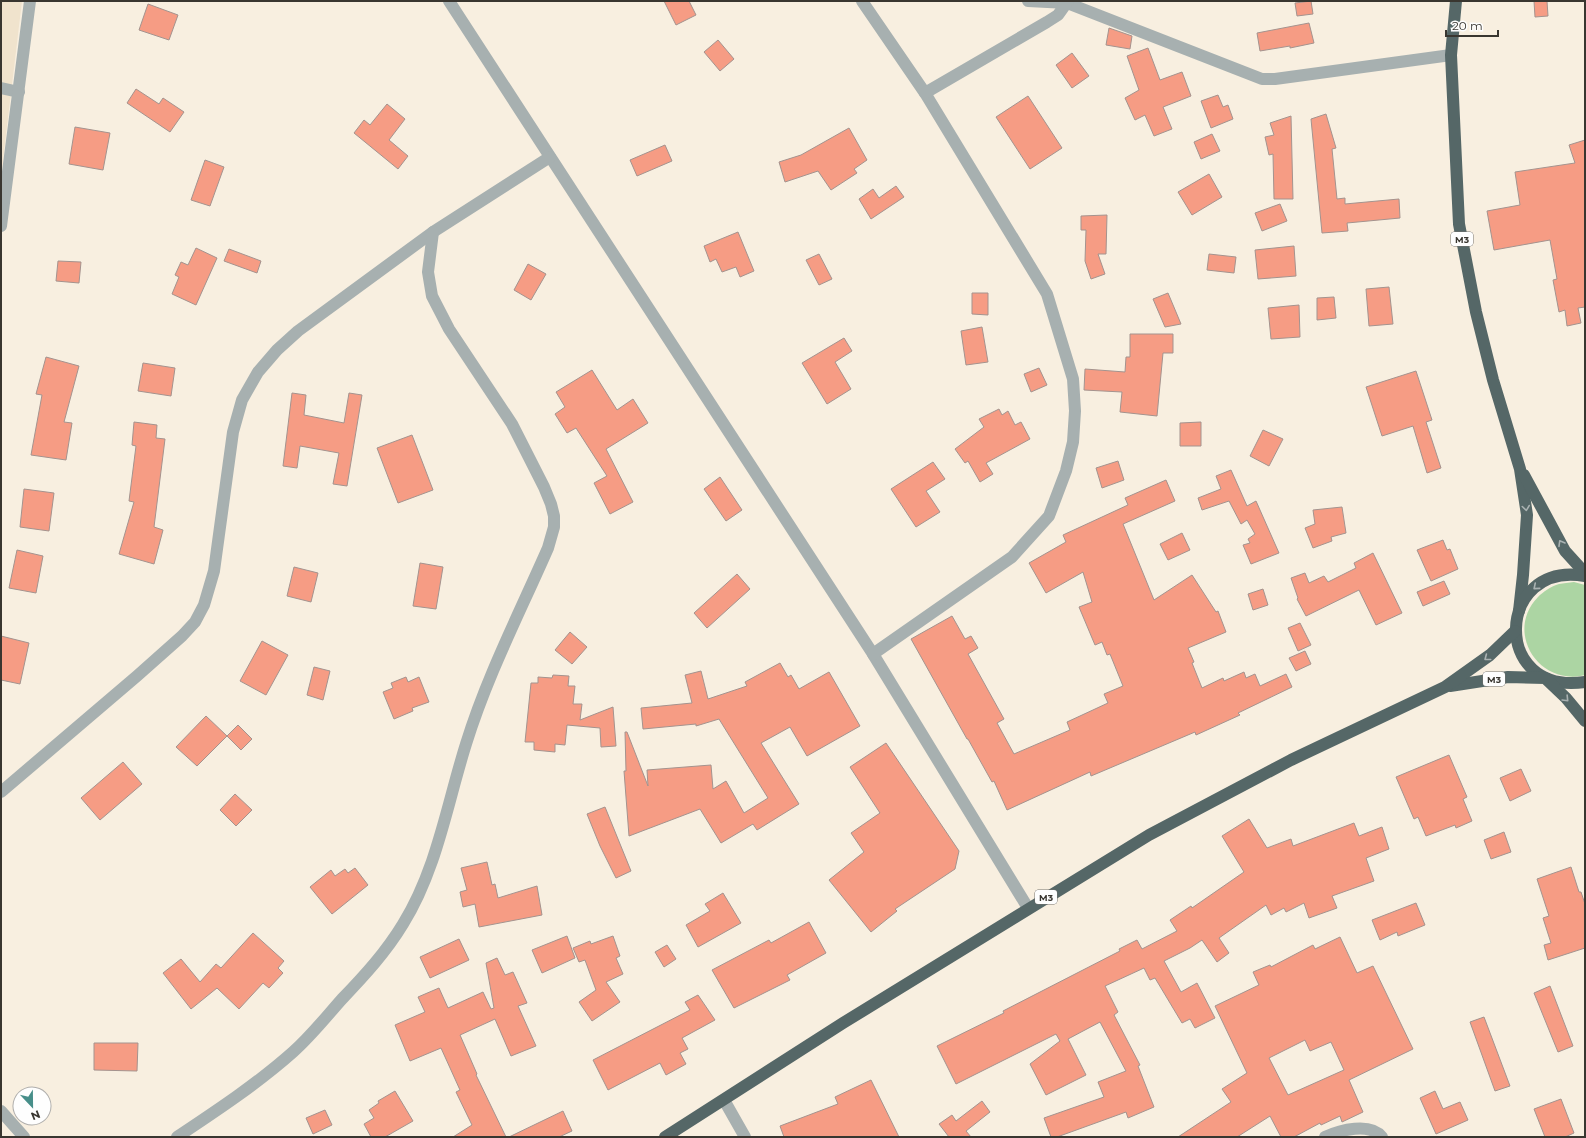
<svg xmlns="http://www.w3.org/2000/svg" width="1586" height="1138" viewBox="0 0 1586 1138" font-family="Montserrat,sans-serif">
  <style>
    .built { fill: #f0e3cd }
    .green { fill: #acd5a3 }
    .building { fill: #f69c84; stroke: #a4938e; fill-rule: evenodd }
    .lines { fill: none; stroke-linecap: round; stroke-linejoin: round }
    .minor { stroke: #a7b0b0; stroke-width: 12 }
    .highway { stroke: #556767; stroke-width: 12 }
    .oneway { stroke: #aab2b2 }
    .labels { text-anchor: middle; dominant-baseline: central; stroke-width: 3; stroke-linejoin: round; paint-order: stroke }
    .shield { fill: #fefefe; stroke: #74726e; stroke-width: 1 }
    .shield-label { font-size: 9px; font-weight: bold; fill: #393630 }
  </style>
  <rect width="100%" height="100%" fill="#f8efe0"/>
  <polygon class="built" points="1,1 22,1 1,177"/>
  <path class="green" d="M1574,582l11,3v90c-46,12 -81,-43 -47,-78 5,-5 13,-11 21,-13 4,-1 10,-1 15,-2z"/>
  <g class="building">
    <polygon points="664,1 689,1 696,15 676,25"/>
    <polygon points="1311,1 1313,14 1297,16 1295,3"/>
    <polygon points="1534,1 1547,1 1548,16 1535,17"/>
    <polygon points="148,4 178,15 169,40 139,30"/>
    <polygon points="1309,23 1314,43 1290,48 1290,46 1260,51 1257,33"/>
    <polygon points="1109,28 1132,36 1130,49 1106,45"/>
    <polygon points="718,40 734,59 720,71 704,52"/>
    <polygon points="1148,48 1160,80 1182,72 1191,96 1163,107 1172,129 1154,136 1145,115 1135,120 1125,98 1139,90 1127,56"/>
    <polygon points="1072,53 1089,76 1072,88 1056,65"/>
    <polygon points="136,89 159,104 163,98 184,112 170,132 127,103"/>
    <polygon points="1218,95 1223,107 1228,105 1233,119 1211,128 1201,101"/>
    <polygon points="1028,96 1062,148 1030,169 996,117"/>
    <polygon points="387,104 405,119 389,140 408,156 398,169 354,133 364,120 370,125"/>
    <polygon points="1326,114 1336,148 1332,149 1337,199 1345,198 1345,204 1399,199 1400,218 1347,223 1348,231 1322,233 1311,119"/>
    <polygon points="1291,116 1293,199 1274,199 1273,154 1269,155 1265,137 1274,135 1270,123"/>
    <polygon points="75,127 110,133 103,170 69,164"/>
    <polygon points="849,128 867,160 854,169 857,173 831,190 818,171 785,182 779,162 801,155"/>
    <polygon points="1212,134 1220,151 1201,159 1194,142"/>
    <polygon points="1585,140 1585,307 1578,308 1581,323 1567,326 1565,310 1559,312 1553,280 1557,279 1550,240 1494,250 1487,211 1520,205 1515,172 1575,163 1569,145"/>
    <polygon points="665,145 672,161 637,176 630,160"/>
    <polygon points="205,160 224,167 210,206 191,200"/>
    <polygon points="1209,174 1222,197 1192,215 1178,192"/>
    <polygon points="896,186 904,197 871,219 859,199 873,189 879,198"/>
    <polygon points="1280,204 1287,221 1262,231 1255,213"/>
    <polygon points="1107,215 1106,254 1098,254 1105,274 1091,279 1085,261 1086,230 1081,230 1081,216"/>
    <polygon points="738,232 754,271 740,277 736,267 722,272 716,259 710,262 704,246"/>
    <polygon points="1294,246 1296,276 1258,279 1255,250"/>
    <polygon points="196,248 217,258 196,305 172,294 179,277 175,275 181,262 188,265"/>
    <polygon points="229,249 261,261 257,273 224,261"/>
    <polygon points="819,254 832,279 819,285 806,260"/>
    <polygon points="1209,254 1236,257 1234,273 1207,270"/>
    <polygon points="58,261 81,262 79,283 56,281"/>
    <polygon points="528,264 546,274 531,300 514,290"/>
    <polygon points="1389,287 1393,324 1369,326 1366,289"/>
    <polygon points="972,293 988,293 988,315 972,314"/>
    <polygon points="1168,293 1181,324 1165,327 1153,299"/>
    <polygon points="1334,297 1336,318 1317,320 1317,298"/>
    <polygon points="1299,305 1300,337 1271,339 1268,308"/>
    <polygon points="982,327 988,362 966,365 961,331"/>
    <polygon points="1130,334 1173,334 1173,353 1163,353 1157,416 1120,412 1122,392 1084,390 1085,369 1125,372 1126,357 1130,357"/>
    <polygon points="844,338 852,351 835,362 851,389 827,404 802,363"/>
    <polygon points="46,357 79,366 64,422 72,423 66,460 31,455 42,395 36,394"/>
    <polygon points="143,363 175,368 171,396 138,391"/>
    <polygon points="1039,368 1047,385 1031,392 1024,374"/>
    <polygon points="592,370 617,410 633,399 648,423 606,449 633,502 610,514 594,483 607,476 576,428 567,433 555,414 565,407 556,392"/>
    <polygon points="1416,371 1432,420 1426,422 1441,468 1427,473 1413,426 1382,436 1366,387"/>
    <polygon points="292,393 306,395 304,415 344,423 349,393 362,395 347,486 333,484 339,453 300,446 297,468 283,466"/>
    <polygon points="999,409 1002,415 1008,411 1015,425 1021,422 1030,439 986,463 993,474 980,482 968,461 965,463 955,449 984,427 979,419"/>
    <polygon points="134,422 157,425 156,438 165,439 154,527 163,530 154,564 119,554 134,502 129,501 136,446 132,445"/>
    <polygon points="1201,422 1201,446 1180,446 1180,423"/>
    <polygon points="1263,430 1283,439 1269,466 1250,456"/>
    <polygon points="412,435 433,490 398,503 377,448"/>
    <polygon points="1118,461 1124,480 1102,488 1096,468"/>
    <polygon points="933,462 945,479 926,491 940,512 916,527 891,489"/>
    <polygon points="1231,470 1247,506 1256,501 1279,553 1251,564 1243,545 1250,543 1248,539 1255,534 1247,520 1241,524 1229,501 1202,510 1198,498 1221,489 1216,476"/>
    <polygon points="720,477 742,510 726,521 704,489"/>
    <polygon points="1166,480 1175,501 1123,524 1154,600 1192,575 1216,612 1218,611 1226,632 1188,648 1194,662 1192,663 1202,688 1223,678 1224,681 1244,672 1246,678 1255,674 1260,686 1286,674 1292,687 1238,713 1240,715 1196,735 1195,732 1091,776 1090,772 1007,810 994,781 992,782 968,739 967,739 911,639 952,616 965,639 971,636 978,648 968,654 1004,719 997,723 1014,754 1070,730 1067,722 1108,703 1104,694 1123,686 1110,654 1107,655 1102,642 1095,645 1079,607 1092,602 1083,572 1046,593 1029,563 1066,542 1063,535 1128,505 1125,498"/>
    <polygon points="24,489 54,493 49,531 20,527"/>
    <polygon points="1342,507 1346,533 1331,537 1332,541 1313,548 1305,528 1315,524 1313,510"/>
    <polygon points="1182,533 1190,550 1168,560 1160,544"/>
    <polygon points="1443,540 1447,550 1450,549 1458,569 1431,581 1417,550"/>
    <polygon points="17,550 43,556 36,593 9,588"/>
    <polygon points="1373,553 1402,613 1376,625 1359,590 1306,616 1297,599 1298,598 1291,578 1305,573 1309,583 1324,576 1328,582 1356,568 1354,563"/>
    <polygon points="420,563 443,567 436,609 413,606"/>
    <polygon points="294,567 318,573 311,602 287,596"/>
    <polygon points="737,574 750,589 707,628 694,613"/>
    <polygon points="1444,581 1450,594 1423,606 1417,592"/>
    <polygon points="1263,589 1268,605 1253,610 1248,594"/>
    <polygon points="1300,623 1311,645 1298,651 1288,628"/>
    <polygon points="570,632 587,647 572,664 555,650"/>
    <polygon points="1,636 29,643 20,684 1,680"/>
    <polygon points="262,641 288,655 266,695 240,681"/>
    <polygon points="1305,651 1311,664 1296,671 1289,658"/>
    <polygon points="780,663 788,677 791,675 799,689 829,672 860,726 807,756 790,727 761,743 799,804 757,830 753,824 721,843 700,809 629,836 624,771 626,771 625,732 627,732 648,786 647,770 711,765 713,789 726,781 744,813 768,798 719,719 696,726 696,724 643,729 641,708 692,703 685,675 701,671 708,699 747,686 745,682"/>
    <polygon points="314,667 330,671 323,700 307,695"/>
    <polygon points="553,675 569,676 568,686 575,686 573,704 582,704 580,720 613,707 616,746 601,747 600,728 567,725 565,745 555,744 555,752 534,750 534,742 525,742 531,683 538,683 538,677 552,678"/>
    <polygon points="406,677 408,682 419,677 429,702 412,708 413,711 394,719 383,692 393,688 391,683"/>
    <polygon points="206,716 227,736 197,766 176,747"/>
    <polygon points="238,725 252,739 241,750 227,736"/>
    <polygon points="886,743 959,851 955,869 895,909 897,911 871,932 829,880 864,852 851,833 880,813 850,767"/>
    <polygon points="1449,755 1467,797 1463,799 1472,821 1456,828 1455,825 1426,836 1418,817 1414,819 1396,777"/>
    <polygon points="123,762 142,784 100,820 81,798"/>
    <polygon points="1521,769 1531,791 1510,801 1500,778"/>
    <polygon points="235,794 252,810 236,826 220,810"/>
    <polygon points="605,807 631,871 616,878 600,846 587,814"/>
    <polygon points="1249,819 1267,848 1291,839 1293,846 1354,823 1359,836 1382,827 1389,849 1366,858 1374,881 1332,896 1337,908 1309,918 1304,903 1286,912 1284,908 1271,915 1266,905 1219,938 1229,953 1217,962 1202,940 1190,948 1164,961 1181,992 1197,983 1215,1018 1195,1028 1190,1019 1182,1023 1155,978 1150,980 1144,968 1105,986 1118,1012 1114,1015 1140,1065 1138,1066 1154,1107 1128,1118 1126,1112 1057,1137 1051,1137 1044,1118 1104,1097 1098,1082 1126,1071 1100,1022 1068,1039 1086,1075 1046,1095 1030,1064 1060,1041 1056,1034 956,1084 937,1046 1004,1013 1003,1011 1120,951 1119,949 1137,940 1142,949 1177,931 1170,920 1191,906 1192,908 1244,872 1222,836"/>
    <polygon points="1504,832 1511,852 1491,859 1484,840"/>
    <polygon points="487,862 492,885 495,884 498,898 537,886 542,915 479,927 475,904 463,907 460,892 467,890 461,868"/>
    <polygon points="1571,867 1579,892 1581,892 1585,904 1585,948 1548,960 1544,945 1551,943 1543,918 1549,916 1537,879"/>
    <polygon points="355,868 368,885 332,914 310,887 331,870 335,876 345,869 348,873"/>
    <polygon points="723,893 741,923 698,947 686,925 710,911 705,904"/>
    <polygon points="1416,903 1425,925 1398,936 1397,932 1380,940 1372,920"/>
    <polygon points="809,922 826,953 787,975 790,980 734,1008 712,970 769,940 771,943"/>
    <polygon points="253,933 284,961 278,968 283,973 269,988 263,983 239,1009 217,988 191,1009 163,973 181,959 200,982 216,964 221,968"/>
    <polygon points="567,936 575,958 542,973 532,950"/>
    <polygon points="613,936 620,956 616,958 623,974 606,982 620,1002 592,1021 579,1002 596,990 585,960 579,962 573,948 590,941 591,944"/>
    <path d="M1340,937l17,36 16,-7 40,83 -64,31 14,32 -21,10 -2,-6 -19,9 -1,-2 -26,14h-13l-11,-21 -33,21h-59l53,-35 -9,-13 25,-16 -32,-67 44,-21 -6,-13 17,-7 1,2 42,-22 2,4zM1305,1040l5,11 21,-9 13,28 -56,25 -19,-37z"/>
    <polygon points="459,939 469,960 430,978 420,957"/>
    <polygon points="667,945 676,959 664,967 655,952"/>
    <polygon points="497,958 505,975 513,972 527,1003 518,1006 536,1046 511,1056 495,1019 460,1035 477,1074 476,1075 506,1137 453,1137 472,1125 456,1092 460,1090 441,1048 410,1061 395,1025 425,1012 418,997 439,988 448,1008 483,992 491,1009 494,1008 486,963"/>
    <polygon points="1550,986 1573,1046 1558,1052 1534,993"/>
    <polygon points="698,995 715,1020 682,1038 688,1049 680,1053 686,1064 666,1075 660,1063 608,1090 593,1060 690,1010 685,1002"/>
    <polygon points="1484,1017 1510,1086 1495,1091 1470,1022"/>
    <polygon points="94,1043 138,1043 137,1071 94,1070"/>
    <polygon points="871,1080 899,1137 784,1137 780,1126 838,1104 835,1097"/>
    <polygon points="395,1091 413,1121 385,1137 371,1137 364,1124 374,1118 369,1110 379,1103 378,1101"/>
    <polygon points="1435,1091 1443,1109 1460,1102 1468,1120 1436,1134 1420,1098"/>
    <polygon points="1561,1099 1574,1133 1565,1137 1545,1137 1534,1109"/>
    <polygon points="982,1101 990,1112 966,1131 971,1137 949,1137 939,1124 952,1115 956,1121"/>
    <polygon points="325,1110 332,1125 313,1134 306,1118"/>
    <polygon points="563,1111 572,1131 559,1137 509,1137"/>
  </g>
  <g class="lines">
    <g class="minor">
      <polyline points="449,1 873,654 1028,908"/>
      <polyline points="862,1 925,93 1047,294 1073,379 1075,411 1073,442 1066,471 1049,516 1012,557 873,654"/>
      <polyline points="1028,1 1067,3 1262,79 1275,79 1451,55"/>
      <polyline points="1,88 19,92"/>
      <polyline points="925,93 1047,22 1058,15 1068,1"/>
      <polyline points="1,226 30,1"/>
      <polyline points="1,792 137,676 182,636 195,622 204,605 214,571 233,432 242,400 258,372 277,350 298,331 433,232 550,157"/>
      <polyline points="724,1100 745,1137"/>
      <polyline points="1,1111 24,1137"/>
      <path d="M177,1137c39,-26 80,-53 116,-85 18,-16 33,-35 49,-53 23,-24 44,-47 61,-75 34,-55 44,-120 63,-180 21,-68 54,-132 82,-196l6,-21v-11l-3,-12 -7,-17 -32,-63 -63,-95 -17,-33 -4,-24 5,-40"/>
      <path d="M1325,1137c15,-7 45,-15 57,0"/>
    </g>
    <g class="highway">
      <polyline points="1456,1 1451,55 1459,224 1476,312 1493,380 1520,469 1527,515 1523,575 1519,611"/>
      <polyline points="1524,475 1565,551 1585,573"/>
      <path d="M1585,576c-89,-16 -95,120 0,106"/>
      <polyline points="1450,686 1508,677 1545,678 1566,698 1585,721"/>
      <polyline points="665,1137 843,1023 1149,835 1291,760 1445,687 1490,655 1515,631"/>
    </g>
  </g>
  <defs><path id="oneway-chevron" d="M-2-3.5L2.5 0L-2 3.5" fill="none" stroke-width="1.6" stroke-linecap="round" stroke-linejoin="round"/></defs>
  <g class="oneway">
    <use href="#oneway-chevron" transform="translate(1526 508) rotate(82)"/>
    <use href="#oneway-chevron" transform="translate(1561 543) rotate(-120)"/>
    <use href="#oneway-chevron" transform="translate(1536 587) rotate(140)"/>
    <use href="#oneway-chevron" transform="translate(1487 658) rotate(142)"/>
    <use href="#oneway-chevron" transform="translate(1566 699) rotate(46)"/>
  </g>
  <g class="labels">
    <g class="shield">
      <rect x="1451" y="232" width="22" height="14" rx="3"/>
      <rect x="1483" y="672" width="22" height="14" rx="3"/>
      <rect x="1035" y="890" width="22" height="14" rx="3"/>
    </g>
    <g class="shield-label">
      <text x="1462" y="239">M3</text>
      <text x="1494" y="679">M3</text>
      <text x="1046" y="897">M3</text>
    </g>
  </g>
  <rect width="1586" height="1138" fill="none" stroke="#393630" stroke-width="4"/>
  <g transform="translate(32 1106) rotate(158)"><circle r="19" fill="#fefefe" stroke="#afaeac"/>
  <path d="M0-3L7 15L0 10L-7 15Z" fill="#478e89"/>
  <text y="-6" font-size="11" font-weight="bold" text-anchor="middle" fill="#393630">N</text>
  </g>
  <path d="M1446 30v6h52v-6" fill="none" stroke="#393630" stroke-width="2"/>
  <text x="1452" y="30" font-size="12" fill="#393630" stroke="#fefefe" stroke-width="3" paint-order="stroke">20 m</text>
</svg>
